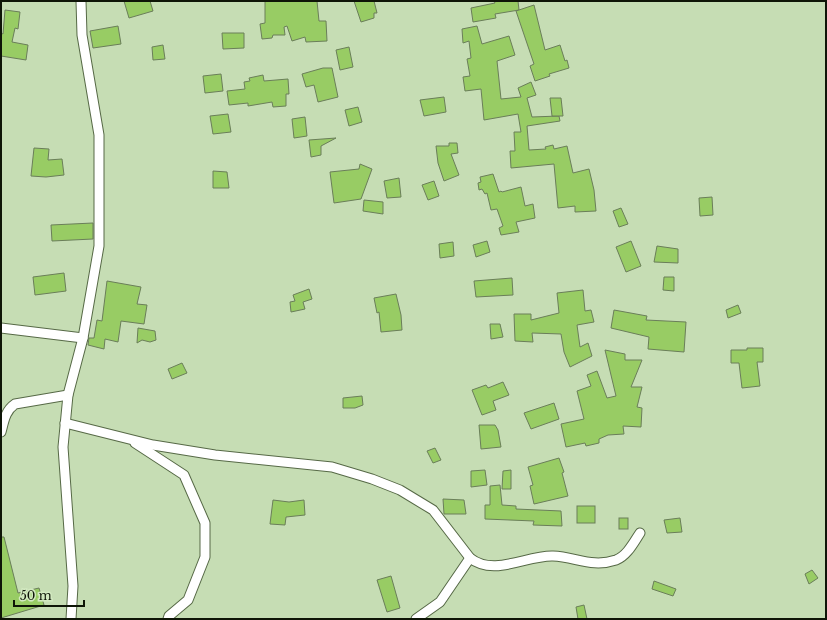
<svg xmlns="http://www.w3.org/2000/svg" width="827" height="620" viewBox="0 0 827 620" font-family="'Libre Baskerville',serif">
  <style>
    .building { fill: #98cc64; stroke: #6a7e59 }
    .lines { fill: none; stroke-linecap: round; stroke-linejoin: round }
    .minor-casing { stroke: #566946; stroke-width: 11 }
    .minor { stroke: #fff; stroke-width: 9 }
  </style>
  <rect width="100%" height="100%" fill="#c6ddb4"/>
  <g class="building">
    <polygon points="124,1 150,1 153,11 129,18"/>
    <polygon points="265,1 317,1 319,21 326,21 327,41 306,42 305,37 292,41 287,26 284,27 285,35 273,35 272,38 262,39 260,24 265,23"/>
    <polygon points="354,1 374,1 377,13 374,13 374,18 361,22"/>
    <polygon points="494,1 518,1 519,10 495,14 496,18 473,22 471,8 495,3"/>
    <polygon points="534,5 545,50 560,45 565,61 567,60 569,68 549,74 550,76 535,81 530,66 534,64 516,11"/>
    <polygon points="5,10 20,12 18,29 15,28 12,42 28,45 26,60 1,56 1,33 3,34"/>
    <polygon points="118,26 121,44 93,48 90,31"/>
    <polygon points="477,26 482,44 509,36 515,55 497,61 501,99 521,97 518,88 531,82 536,95 527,98 532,117 559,116 560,121 527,126 529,150 546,149 545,147 553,145 554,149 567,146 573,173 589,169 594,190 596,211 575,212 575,206 558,208 554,164 511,168 510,151 515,151 514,132 521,132 518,114 484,120 481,89 465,91 463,77 470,76 467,59 471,58 469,41 463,43 462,29"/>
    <polygon points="222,33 244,33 244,48 223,49"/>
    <polygon points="163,45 165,59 153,60 152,47"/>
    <polygon points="349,47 353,67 340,70 336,50"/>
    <polygon points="323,68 332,68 338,97 318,102 314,85 306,87 302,74"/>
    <polygon points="221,74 223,91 205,93 203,76"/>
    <polygon points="263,75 264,81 288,79 289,94 286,94 286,106 273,107 272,102 248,106 248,103 229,105 227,91 245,89 244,82 250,81 249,78"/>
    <polygon points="444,97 446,112 424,116 420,100"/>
    <polygon points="550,98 561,98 563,116 552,116"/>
    <polygon points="358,107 362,122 349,126 345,110"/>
    <polygon points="228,114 231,132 213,134 210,116"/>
    <polygon points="305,117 307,136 294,138 292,119"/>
    <polygon points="336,138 321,146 321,155 311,157 309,140"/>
    <polygon points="449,143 457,143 458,153 451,154 459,175 444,181 438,163 436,146 449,146"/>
    <polygon points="34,148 49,149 48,160 62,159 64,175 46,177 31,176"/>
    <polygon points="360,164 372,169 361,199 334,203 330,172 359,169"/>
    <polygon points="213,171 227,172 229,188 213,188"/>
    <polygon points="493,174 499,192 501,191 502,192 521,187 525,206 533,204 535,218 516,222 519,232 501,235 499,228 503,226 497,209 491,210 487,193 485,194 482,189 479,190 478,183 481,182 480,177"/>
    <polygon points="399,178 401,197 387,198 384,181"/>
    <polygon points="434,181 439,196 428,200 422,185"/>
    <polygon points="712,197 713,215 700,216 699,198"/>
    <polygon points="364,200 383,202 383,214 363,211"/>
    <polygon points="621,208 628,224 619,227 613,211"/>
    <polygon points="93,223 93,239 52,241 51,225"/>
    <polygon points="487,241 490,252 476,257 473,245"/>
    <polygon points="631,241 641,266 626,272 616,247"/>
    <polygon points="453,242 454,256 440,258 439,244"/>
    <polygon points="657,246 678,249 678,263 654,262"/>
    <polygon points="64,273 66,291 35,295 33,277"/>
    <polygon points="664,277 674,277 674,291 663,290"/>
    <polygon points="512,278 513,295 476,297 474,281"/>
    <polygon points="107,281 141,287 137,304 147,305 144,324 121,321 118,342 105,339 104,349 88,345 89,338 94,338 97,320 102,321"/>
    <polygon points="309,289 312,299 303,302 305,309 291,312 290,302 295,301 293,295"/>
    <polygon points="583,290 585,311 591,310 594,322 577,325 580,347 588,343 592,356 570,367 564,352 561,334 532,333 533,342 515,341 514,314 531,314 531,320 559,313 557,293"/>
    <polygon points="396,294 401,315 402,330 381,332 379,312 377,313 374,298"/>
    <polygon points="738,305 741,313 728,318 726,310"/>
    <polygon points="614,310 647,316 646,320 686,322 684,352 648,349 649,337 611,328"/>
    <polygon points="490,324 500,324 503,337 491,339"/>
    <polygon points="138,328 155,331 156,340 150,342 142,340 137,343"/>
    <polygon points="747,348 763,348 763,362 757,362 760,386 742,388 739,363 731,363 731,350 747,350"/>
    <polygon points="605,350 625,354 625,360 642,360 631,387 642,387 637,407 642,408 641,427 623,426 624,434 608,435 599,439 599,443 586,446 585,443 566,447 561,424 584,419 577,391 591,386 587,375 597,371 607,398 616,396"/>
    <polygon points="182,363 187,373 172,379 168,369"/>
    <polygon points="503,382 509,395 493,401 496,410 482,415 472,390 486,385 488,388"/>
    <polygon points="362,396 363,405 355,408 343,408 343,398"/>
    <polygon points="554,403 559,419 531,429 524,413"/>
    <polygon points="479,425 495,425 498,430 501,447 481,449"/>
    <polygon points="435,448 441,460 433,463 427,451"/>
    <polygon points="559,458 564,472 562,473 568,496 534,504 530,486 533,485 528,467"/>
    <polygon points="485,470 487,485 471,487 471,471"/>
    <polygon points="511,470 511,489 502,489 503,471"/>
    <polygon points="500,485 502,505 516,506 516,509 561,511 562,526 533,525 534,521 485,519 485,505 490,505 490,486"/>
    <polygon points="443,499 464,500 466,514 444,514"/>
    <polygon points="273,500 289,502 304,500 305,515 286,517 285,525 270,524"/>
    <rect x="577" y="506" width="18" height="17"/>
    <rect x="619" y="518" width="9" height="11"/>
    <polygon points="680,518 682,532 667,533 664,520"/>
    <polygon points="1,537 4,537 18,593 39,588 44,605 1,618"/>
    <polygon points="812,570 818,578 809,584 805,574"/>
    <polygon points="391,576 400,608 387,612 377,580"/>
    <polygon points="654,581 676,589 673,596 652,589"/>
    <polygon points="584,605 587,619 578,619 576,607"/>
  </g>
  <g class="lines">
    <defs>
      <g id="minor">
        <polyline points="1,328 83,338"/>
        <path d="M65,423l88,22 62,10 117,12 40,12 28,11 33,20 37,48c24,19 57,-3 83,-2 23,1 39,12 63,4 11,-4 18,-18 24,-27"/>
        <path d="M1,432c3,-11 4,-21 14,-28l53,-9"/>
        <polyline points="135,443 184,475 205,523 205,557 188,600 169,616 168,619"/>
        <polyline points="71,619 73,586 63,447 68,395 83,338 99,246 99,135 82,35 81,1"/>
        <polyline points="416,619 440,602 470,558"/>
      </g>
    </defs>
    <use href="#minor" class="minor-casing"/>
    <use href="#minor" class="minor"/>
  </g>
  <rect width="827" height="620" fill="none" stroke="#0e1507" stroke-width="4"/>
  <path d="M14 600v6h70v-6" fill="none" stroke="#0e1507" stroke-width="2"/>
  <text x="20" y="600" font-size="12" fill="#0e1507" stroke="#d3eac1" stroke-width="3" paint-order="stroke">50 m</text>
</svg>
